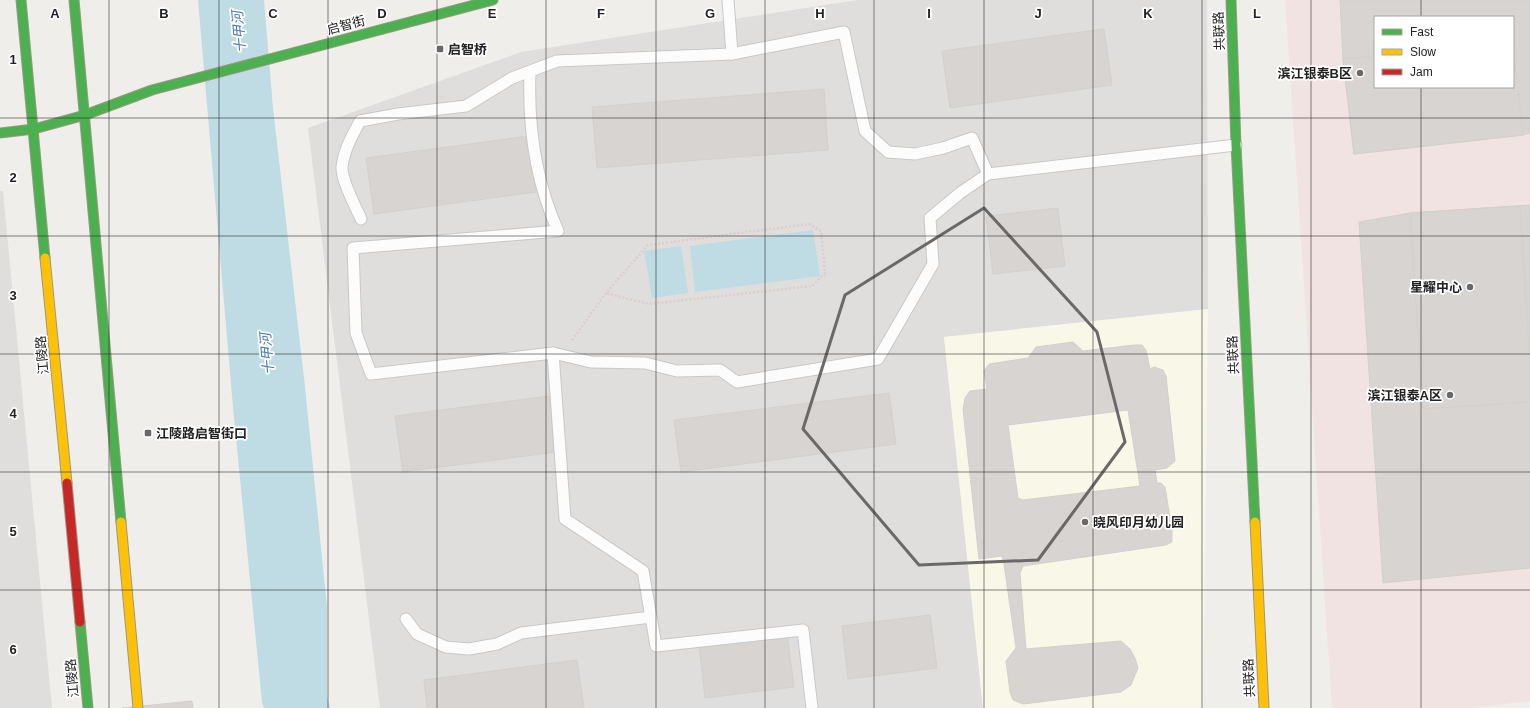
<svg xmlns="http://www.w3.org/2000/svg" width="1530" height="708" viewBox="0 0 1530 708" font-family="Arial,'Noto Sans SC',sans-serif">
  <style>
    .residential { fill: #dfdedc }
    .commercial { fill: #f1e3e1; fill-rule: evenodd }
    .education { fill: #f8f7e8 }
    .water { fill: #bfdbe3 }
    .building { fill: #d7d4d2; stroke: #d3d0cc; fill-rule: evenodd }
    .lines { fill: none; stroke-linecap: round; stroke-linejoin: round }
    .lane-casing { stroke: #c9c8c7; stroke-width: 13 }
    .fast-casing { stroke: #999a82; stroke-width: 11 }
    .slow-casing { stroke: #999a82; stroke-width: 11 }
    .jam-casing { stroke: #999a82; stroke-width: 11 }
    .path { stroke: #dccecd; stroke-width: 2.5; stroke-dasharray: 2 2; stroke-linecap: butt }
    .lane { stroke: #fdfcfc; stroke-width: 11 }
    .fast { stroke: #4caf50; stroke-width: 9 }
    .slow { stroke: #ffc107; stroke-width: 9 }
    .jam { stroke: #c62828; stroke-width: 9 }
    .marked { fill: none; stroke: #6a6968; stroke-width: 3; stroke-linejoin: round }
    .grid { fill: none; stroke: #222; stroke-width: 1; stroke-opacity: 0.55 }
    .poi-dot { fill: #6a6968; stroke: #fff; stroke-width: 1.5 }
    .labels { text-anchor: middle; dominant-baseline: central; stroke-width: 3.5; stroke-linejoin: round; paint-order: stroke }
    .street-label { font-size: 13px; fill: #222; stroke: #fff }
    .poi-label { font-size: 13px; font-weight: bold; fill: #222; stroke: #fff; text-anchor: start }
    .water-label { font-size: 14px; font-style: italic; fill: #4a7aab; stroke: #fff }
    .grid-label { font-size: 13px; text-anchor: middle; font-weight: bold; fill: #222; stroke: #fff; stroke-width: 3.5; stroke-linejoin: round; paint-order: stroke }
  </style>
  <rect width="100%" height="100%" fill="#f0eeeb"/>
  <g class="residential">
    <polygon points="857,0 1207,0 1208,309 944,337 983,708 380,708 308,128 521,52"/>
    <polygon points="0,191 3,191 52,708 0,708"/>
  </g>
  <path class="commercial" d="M1285,0h245v701l-59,7h-139zM1375,17h138v70h-138z"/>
  <polygon class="education" points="1208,309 1203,708 983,708 944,337"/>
  <g class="water">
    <polygon points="198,0 264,0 273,108 305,387 327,608 327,696 330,708 264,708 262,702 233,407"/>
    <polygon points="813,230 820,276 695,292 690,246"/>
    <polygon points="681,246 688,293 652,298 644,251"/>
  </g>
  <g class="building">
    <path d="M1340,0h190v133l-7,2 -169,19 -11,-95zM1375,17h138v70h-138z"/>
    <polygon points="1104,29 1112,85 950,108 942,51"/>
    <polygon points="1513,44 1523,135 1354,154 1343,59 1375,56 1375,87 1513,87"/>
    <polygon points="824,89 828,150 597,168 592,107"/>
    <polygon points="529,136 536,192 374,214 366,158"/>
    <polygon points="1530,205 1530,568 1383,583 1359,222 1410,213"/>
    <polygon points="1520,206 1530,361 1530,402 1423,409 1410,213"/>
    <polygon points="1058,208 1065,266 993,274 986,216"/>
    <path d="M1073,342l10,9 51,-6h8l4,5 4,19 4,-2 9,3 3,6 9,85 -8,7 -12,2 2,13h4l4,4 7,42v13l-6,3 -143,21 -3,7 6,76 95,-8 9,8 5,9 3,10 -7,17 -10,7 -98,12 -10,-4 -3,-8 -4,-31 10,-13 -12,-84 -2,-8 -23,3 -16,-150 2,-11 5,-7 17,-2 -3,-18 5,-7 39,-6 8,-11zM1128,410l12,76 -117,14 -5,-2 -10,-73z"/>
    <polygon points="889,393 896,444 681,472 674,420"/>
    <polygon points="549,396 556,452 403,472 395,416"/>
    <polygon points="930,615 937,668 848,679 842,626"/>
    <polygon points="787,634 794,687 705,698 699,645"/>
    <polygon points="577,660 584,708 427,708 424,680"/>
    <polygon points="192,701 193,708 122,708"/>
  </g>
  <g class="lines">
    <defs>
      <g id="lane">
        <polyline points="728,0 732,54 844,32 865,131 888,152 915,154 943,148 972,138 988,174"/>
        <path d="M530,73c-2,53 6,109 28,158l-205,17 3,85 15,41 182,-21 12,166 78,52 13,75 147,-16 9,78"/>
        <path d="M361,219c-5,-11 -20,-40 -19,-52 2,-17 10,-31 18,-46l38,-7 68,-8 46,-28 45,-17 175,-7"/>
        <polyline points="553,353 591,362 645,363 677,371 720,370 737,382 878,359 933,264 930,218 960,193 988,174 1236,145"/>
        <polyline points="406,619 417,634 446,647 469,649 497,644 521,633 651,617"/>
      </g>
      <g id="fast">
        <polyline points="21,0 45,258"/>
        <polyline points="74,0 121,522"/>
        <polyline points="1231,0 1236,145 1255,522"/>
        <polyline points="0,133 34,129 85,115 152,90 493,0"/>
        <polyline points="80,622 88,708"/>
      </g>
      <g id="slow">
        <polyline points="45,258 67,483"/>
        <polyline points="121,522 138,708"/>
        <polyline points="1255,522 1264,708"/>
      </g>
      <polyline id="jam" points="67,483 80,622"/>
    </defs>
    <use href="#lane" class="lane-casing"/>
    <use href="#fast" class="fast-casing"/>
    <use href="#slow" class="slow-casing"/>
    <use href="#jam" class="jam-casing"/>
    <polyline class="path" points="572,340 606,293 648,245 809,224 821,231 825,273 812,286 649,304 606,293"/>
    <use href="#lane" class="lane"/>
    <use href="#fast" class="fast"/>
    <use href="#slow" class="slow"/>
    <use href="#jam" class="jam"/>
  </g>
  <path class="marked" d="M984,208l113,124 28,110 -87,118 -119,5 -116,-136 42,-134z"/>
  <path class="grid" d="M109,0v708M219,0v708M328,0v708M437,0v708M546,0v708M656,0v708M765,0v708M874,0v708M984,0v708M1093,0v708M1202,0v708M1311,0v708M1421,0v17M1421,87v621M0,118h1530M0,236h1530M0,354h1530M0,472h1530M0,590h1530"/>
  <g class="poi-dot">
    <rect x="436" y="45" width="8" height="8" rx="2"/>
    <circle cx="1360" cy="73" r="4"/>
    <circle cx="1470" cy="287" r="4"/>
    <circle cx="1450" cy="395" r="4"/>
    <rect x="144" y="429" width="8" height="8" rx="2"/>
    <circle cx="1085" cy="522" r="4"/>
  </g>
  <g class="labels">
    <g class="street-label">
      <text transform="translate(346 25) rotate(-15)">启智街</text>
      <text transform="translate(1219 31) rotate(-92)">共联路</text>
      <text transform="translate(42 355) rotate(-95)">江陵路</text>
      <text transform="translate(1233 355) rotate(-93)">共联路</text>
      <text transform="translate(72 678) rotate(-95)">江陵路</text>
      <text transform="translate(1249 678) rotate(-93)">共联路</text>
    </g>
    <g class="poi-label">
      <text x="448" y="49">启智桥</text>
      <text x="1352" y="73" text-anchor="end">滨江银泰B区</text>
      <text x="1462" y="287" text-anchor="end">星耀中心</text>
      <text x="1442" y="395" text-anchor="end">滨江银泰A区</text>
      <text x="156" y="433">江陵路启智街口</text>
      <text x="1093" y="522">晓风印月幼儿园</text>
    </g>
    <g class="water-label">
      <text transform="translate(239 32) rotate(-95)">十甲河</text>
      <text transform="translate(267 354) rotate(-95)">十甲河</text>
    </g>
  </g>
  <g class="grid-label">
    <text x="55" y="18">A</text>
    <text x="164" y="18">B</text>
    <text x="273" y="18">C</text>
    <text x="382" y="18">D</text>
    <text x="492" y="18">E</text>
    <text x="601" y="18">F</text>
    <text x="710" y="18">G</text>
    <text x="820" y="18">H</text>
    <text x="929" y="18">I</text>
    <text x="1038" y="18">J</text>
    <text x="1148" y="18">K</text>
    <text x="1257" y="18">L</text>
    <text x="13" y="64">1</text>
    <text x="13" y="182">2</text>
    <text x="13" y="300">3</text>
    <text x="13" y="418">4</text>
    <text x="13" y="536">5</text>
    <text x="13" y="654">6</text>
  </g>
  <rect x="1374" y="16" width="140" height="72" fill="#ffffff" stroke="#a7a7a7"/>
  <rect x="1382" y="29" width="20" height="6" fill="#4caf50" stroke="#a7a7a7"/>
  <text x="1410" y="36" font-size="12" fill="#222222">Fast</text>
  <rect x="1382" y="49" width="20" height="6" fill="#ffc107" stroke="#a7a7a7"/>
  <text x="1410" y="56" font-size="12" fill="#222222">Slow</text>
  <rect x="1382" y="69" width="20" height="6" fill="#c62828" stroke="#a7a7a7"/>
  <text x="1410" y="76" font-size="12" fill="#222222">Jam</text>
</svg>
